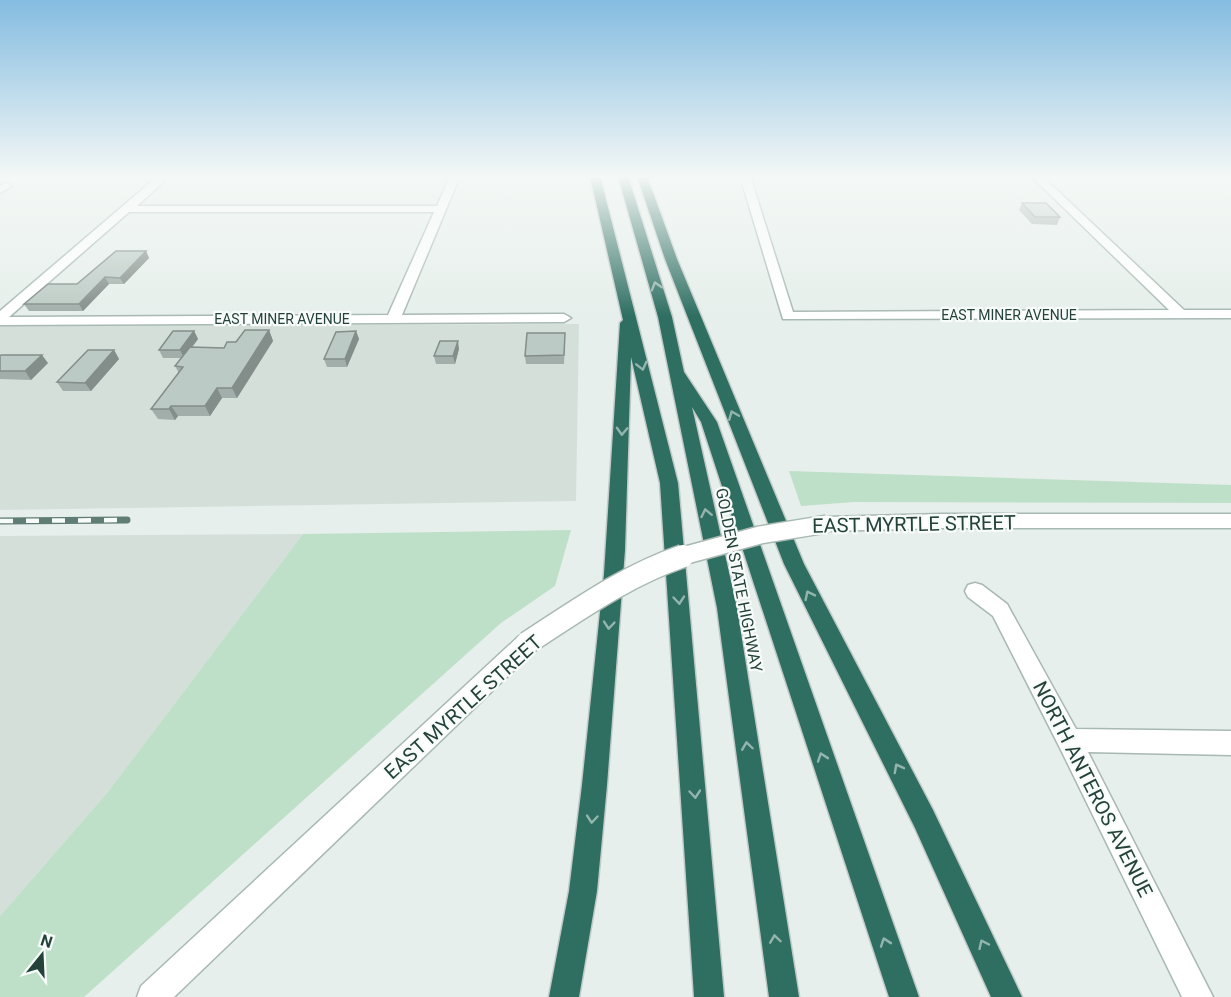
<svg xmlns="http://www.w3.org/2000/svg" width="1231" height="997" viewBox="0 0 1231 997" font-family="Roboto,sans-serif">
  <style>
    .built { fill: #d4dfda }
    .green { fill: #bfe0c8 }
    .lines { fill: none; stroke-linecap: round; stroke-linejoin: round }
    .minor-casing { stroke: #a8b8b2; stroke-width: 3 }
    .highway-casing { stroke: #c2cac8; stroke-width: 3 }
    .minor { fill: #fff; fill-rule: evenodd }
    .highway { fill: #2f6f62; fill-rule: evenodd }
    .rail-casing { stroke: #5f7d75; stroke-width: 7 }
    .rail { stroke: #f7fbf9; stroke-width: 4.5; stroke-dasharray: 13; stroke-linecap: butt }
    .minor-bridge-far1-casing { stroke: #a8b8b2; stroke-width: 20; stroke-linecap: butt }
    .minor-bridge-casing { stroke: #a8b8b2; stroke-width: 25; stroke-linecap: butt }
    .minor-bridge-far1 { stroke: #fff; stroke-width: 17 }
    .minor-bridge { stroke: #fff; stroke-width: 22 }
    .wall { fill: #a1aea9 }
    .shaded-wall { fill: #838d89 }
    .building { fill: #bbcac4; stroke: #838d89; stroke-width: 1.5 }
    .oneway { stroke: #93b5ae }
    .labels { text-anchor: middle; dominant-baseline: central; stroke-width: 4.5; stroke-linejoin: round; paint-order: stroke }
    .far-street-label { font-size: 14px; fill: #24423a; stroke: #f7fbf9 }
    .street-label { font-size: 16px; fill: #24423a; stroke: #f7fbf9 }
    .near-street-label { font-size: 20px; fill: #24423a; stroke: #f7fbf9 }
  </style>
  <rect width="100%" height="100%" fill="#e6efeb"/>
  <g class="built">
    <polygon points="579,324 576,501 0,510 0,326"/>
    <polygon points="303,534 107,793 0,916 0,536"/>
  </g>
  <g class="green">
    <polygon points="789,471 1231,485 1231,503 854,502 801,506"/>
    <polygon points="571,530 555,586 501,623 84,997 0,997 0,916 107,793 303,534"/>
  </g>
  <g class="lines">
    <defs>
      <g id="minor">
        <path d="M158,176h12l-33,30h300l13,-30h10l-58,139 162,-1 7,4 -7,4 -564,3v-14zM129,212h305l-46,103 -379,2z"/>
        <polygon points="740,176 750,176 793,312 1169,310 1031,176 1042,176 1184,310 1231,310 1231,318 783,319"/>
        <polygon points="7,183 12,186 0,193 0,186"/>
        <polygon points="942,514 1231,514 1231,528 942,528 827,531 820,529 818,524 820,519 827,517"/>
        <polygon points="975,583 982,585 1007,604 1076,729 1231,731 1231,755 1088,752 1213,997 1182,997 1060,748 993,616 968,597 965,591 968,585"/>
        <polygon points="527,634 535,636 538,643 535,650 174,997 137,997 141,986 519,636"/>
      </g>
      <g id="highway">
        <polygon points="590,176 600,176 678,483 724,997 694,997 660,483 631,357 625,550 607,785 597,891 579,997 549,997 569,891 582,785 604,574 620,323 623,320"/>
        <polygon points="618,176 628,176 672,317 684,372 717,422 919,997 889,997 701,422 692,407 737,608 799,997 769,997 717,608 658,317"/>
        <polygon points="637,176 647,176 677,259 804,564 933,810 1022,997 991,997 915,828 784,564 665,259"/>
      </g>
    </defs>
    <use href="#minor" class="minor-casing"/>
    <use href="#highway" class="highway-casing"/>
    <use href="#minor" class="minor"/>
    <use href="#highway" class="highway"/>
    <defs>
      <polyline id="rail" points="0,521 127,520"/>
    </defs>
    <use href="#rail" class="rail-casing"/>
    <use href="#rail" class="rail"/>
    <defs>
      <polyline id="minor-bridge-far1" points="679,557 760,535 827,524"/>
      <path id="minor-bridge" d="M527,643c51,-33 98,-67 156,-87"/>
    </defs>
    <use href="#minor-bridge-far1" class="minor-bridge-far1-casing"/>
    <use href="#minor-bridge" class="minor-bridge-casing"/>
    <use href="#minor-bridge-far1" class="minor-bridge-far1"/>
    <use href="#minor-bridge" class="minor-bridge"/>
  </g>
  <g class="wall">
    <polygon points="1022,203 1060,217 1057,225 1032,224 1019,210"/>
    <polygon points="146,251 149,258 124,284 109,284 83,311 29,311 24,304 77,284"/>
    <polygon points="269,330 273,341 237,398 222,398 210,416 178,416 175,420 158,419 151,409 179,373 175,366 182,358 163,358 159,350 194,331 198,339 192,347 224,348"/>
    <polygon points="356,331 359,339 347,367 327,367 324,359"/>
    <polygon points="565,341 564,364 526,364 525,356"/>
    <polygon points="459,349 455,364 436,364 434,356"/>
    <polygon points="114,350 119,359 91,391 63,391 57,382"/>
    <polygon points="0,356 48,363 31,380 0,379"/>
  </g>
  <g class="shaded-wall">
    <polygon points="146,251 149,258 124,284 120,278"/>
    <polygon points="105,277 109,284 83,311 79,304"/>
    <polygon points="269,330 273,341 237,398 232,388"/>
    <polygon points="194,331 198,339 184,358 180,350"/>
    <polygon points="356,331 359,339 347,367 345,359"/>
    <polygon points="458,341 459,349 455,364 453,356"/>
    <polygon points="114,350 119,359 91,391 85,383"/>
    <polygon points="42,355 48,363 31,380 25,371"/>
    <polygon points="217,388 222,398 210,416 205,406"/>
    <polygon points="171,406 178,416 175,420 169,409"/>
  </g>
  <g class="building">
    <polygon points="1022,203 1046,203 1060,217 1035,217"/>
    <polygon points="116,251 146,251 120,278 105,277 79,304 24,304 48,284 77,284"/>
    <polygon points="245,330 269,330 232,388 217,388 205,406 171,406 169,409 151,409 183,367 175,366 190,347 224,348 227,342 236,342"/>
    <polygon points="173,331 194,331 180,350 159,350"/>
    <polygon points="356,331 345,359 324,359 336,332"/>
    <polygon points="527,333 565,333 564,355 525,356"/>
    <polygon points="440,341 458,341 453,356 434,356"/>
    <polygon points="88,350 114,350 85,383 57,382"/>
    <polygon points="1,355 42,355 25,371 0,371 0,356"/>
  </g>
  <defs><path id="oneway-chevron" d="M-2-3.5L2.5 0L-2 3.5" fill="none" stroke-width="1.6" stroke-linecap="round" stroke-linejoin="round" transform="scale(1.5)"/></defs>
  <g class="oneway">
    <use href="#oneway-chevron" transform="translate(656 286) rotate(-107)"/>
    <use href="#oneway-chevron" transform="translate(642 366) rotate(76)"/>
    <use href="#oneway-chevron" transform="translate(733 415) rotate(-112)"/>
    <use href="#oneway-chevron" transform="translate(622 431) rotate(92)"/>
    <use href="#oneway-chevron" transform="translate(706 513) rotate(-102)"/>
    <use href="#oneway-chevron" transform="translate(809 595) rotate(-116)"/>
    <use href="#oneway-chevron" transform="translate(679 600) rotate(85)"/>
    <use href="#oneway-chevron" transform="translate(609 625) rotate(95)"/>
    <use href="#oneway-chevron" transform="translate(747 746) rotate(-98)"/>
    <use href="#oneway-chevron" transform="translate(822 757) rotate(-109)"/>
    <use href="#oneway-chevron" transform="translate(898 768) rotate(-118)"/>
    <use href="#oneway-chevron" transform="translate(695 794) rotate(85)"/>
    <use href="#oneway-chevron" transform="translate(592 819) rotate(95)"/>
    <use href="#oneway-chevron" transform="translate(775 939) rotate(-98)"/>
    <use href="#oneway-chevron" transform="translate(885 942) rotate(-109)"/>
    <use href="#oneway-chevron" transform="translate(983 944) rotate(-115)"/>
  </g>
  <linearGradient id="sky" x2="0" y2="1"><stop stop-color="#84bce0"/><stop offset="0.56" stop-color="#f4f8f6"/><stop offset="1" stop-color="#f4f8f6" stop-opacity="0"/></linearGradient>
  <rect width="1231" height="316" fill="url(#sky)"/>
  <g class="labels">
    <g class="far-street-label">
      <text x="1009" y="315">EAST MINER AVENUE</text>
      <text x="282" y="319">EAST MINER AVENUE</text>
    </g>
    <g class="street-label">
      <text transform="translate(739 580) rotate(79)">GOLDEN STATE HIGHWAY</text>
    </g>
    <g class="near-street-label">
      <text transform="translate(914 524) rotate(-1)">EAST MYRTLE STREET</text>
      <text transform="translate(463 707) rotate(-42)">EAST MYRTLE STREET</text>
      <text transform="translate(1093 789) rotate(63)">NORTH ANTEROS AVENUE</text>
    </g>
  </g>
  <g transform="translate(42 955) rotate(18)" stroke="#f7fbf9" stroke-width="4.5" paint-order="stroke">
  <path d="M0-4.5L10 22L0 15L-10 22Z" fill="#24423a"/>
  <text y="-9" font-size="16" font-weight="bold" text-anchor="middle" fill="#24423a">N</text>
  </g>
</svg>
